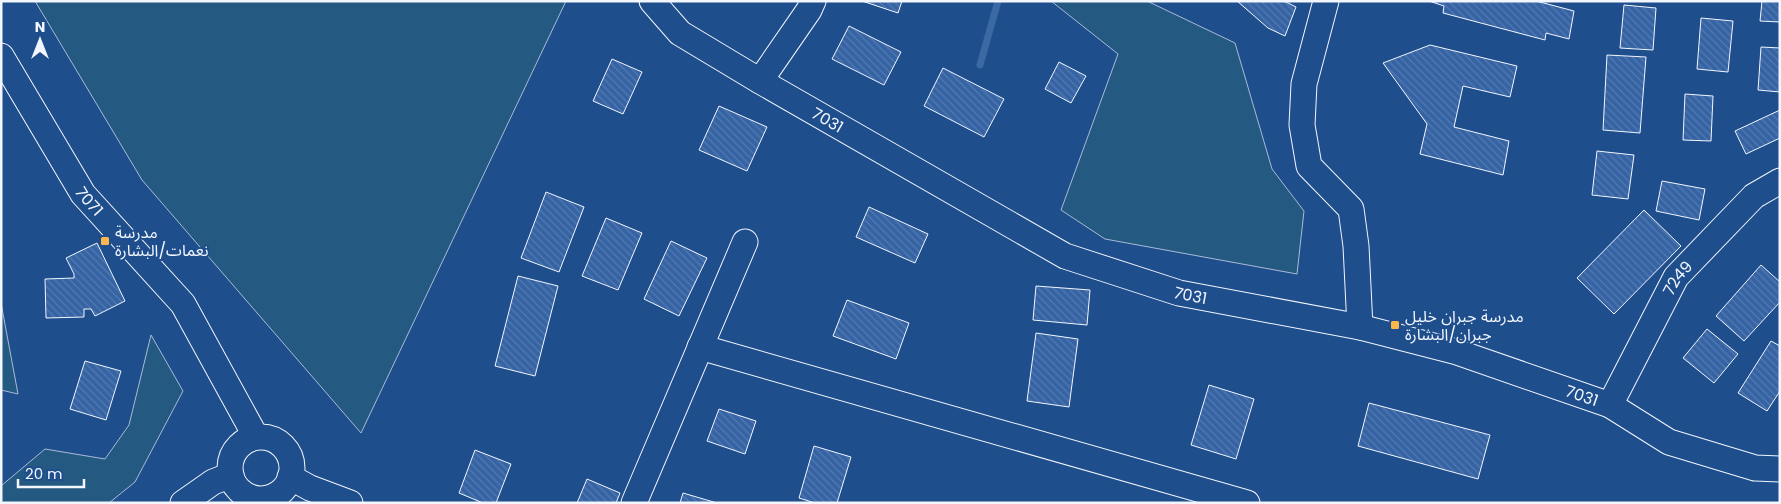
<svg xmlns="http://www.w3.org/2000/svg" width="1781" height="504" viewBox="0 0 1781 504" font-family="Poppins,'Noto Sans Arabic',sans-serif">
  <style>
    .grass { fill: #245a82; stroke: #a8bbd7 }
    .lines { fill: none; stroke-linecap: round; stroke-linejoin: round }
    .stream { stroke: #3b69a3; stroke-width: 7 }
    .building { fill: url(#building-back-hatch); stroke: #f2f6ff }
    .minor-casing { stroke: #f2f6ff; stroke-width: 27 }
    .minor { stroke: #1f4e8c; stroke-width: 25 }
    .poi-dot { fill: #ffb74d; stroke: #1f4e8c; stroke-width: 2 }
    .labels { text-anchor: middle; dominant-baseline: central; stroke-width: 4; stroke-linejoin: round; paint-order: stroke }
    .street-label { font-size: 16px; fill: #f2f6ff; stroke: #1f4e8c }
    .poi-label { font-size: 16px; fill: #f2f6ff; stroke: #1f4e8c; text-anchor: start }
  </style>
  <defs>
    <pattern id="building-back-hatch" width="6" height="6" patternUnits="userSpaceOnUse" patternTransform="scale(1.25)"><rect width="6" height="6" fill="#3563a3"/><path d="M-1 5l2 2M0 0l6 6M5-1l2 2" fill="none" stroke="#537ab1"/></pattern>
  </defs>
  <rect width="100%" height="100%" fill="#1f4e8c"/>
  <g class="grass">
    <polygon points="35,1 566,1 361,433 142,180"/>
    <polygon points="1051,1 1147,1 1235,43 1272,169 1304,211 1297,274 1105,239 1061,210 1118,54"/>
    <polygon points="1,303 18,394 1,390"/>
    <polygon points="151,335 183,391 135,482 109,503 1,503 1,486 45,449 105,459 129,425"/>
  </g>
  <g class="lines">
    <polyline class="stream" points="980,65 998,1"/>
  </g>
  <g class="building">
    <polygon points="862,1 902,1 898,13"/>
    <polygon points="1237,1 1284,1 1296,7 1285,36 1268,28"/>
    <polygon points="1429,1 1536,1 1574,11 1569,39 1546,33 1545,40 1443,13 1444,6"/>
    <polygon points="1762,1 1780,1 1780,22 1760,21"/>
    <polygon points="1624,5 1656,8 1653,50 1620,48"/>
    <polygon points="1701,18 1733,21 1728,72 1697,69"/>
    <polygon points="849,26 901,52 884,85 832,59"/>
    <polygon points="1430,45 1517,66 1510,97 1463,86 1454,127 1509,141 1503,175 1420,154 1427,124 1383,63"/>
    <polygon points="1761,47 1780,48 1780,92 1758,90"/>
    <polygon points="1607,55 1646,57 1640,133 1603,130"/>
    <polygon points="612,59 642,72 623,114 593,101"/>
    <polygon points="1059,62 1086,76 1071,103 1045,89"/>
    <polygon points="943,68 1004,99 984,137 924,106"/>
    <polygon points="1685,94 1713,96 1711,141 1683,140"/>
    <polygon points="719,106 767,127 747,171 699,150"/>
    <polygon points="1780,110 1780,138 1746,154 1735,131"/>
    <polygon points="1597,151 1634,155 1628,199 1592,195"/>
    <polygon points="1662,181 1705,189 1699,220 1656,211"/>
    <polygon points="546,192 584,207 559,272 521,258"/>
    <polygon points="869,207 928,234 915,263 856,237"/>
    <polygon points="1644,210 1681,246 1614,314 1577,278"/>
    <polygon points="606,218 642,233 618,290 582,276"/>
    <polygon points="671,241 707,258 679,316 644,299"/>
    <polygon points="97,243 125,301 95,316 91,309 84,309 84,317 46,318 45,279 74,278 74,274 66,258"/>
    <polygon points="1761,265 1780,282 1780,302 1744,341 1716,316"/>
    <polygon points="518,276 558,286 535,376 495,366"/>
    <polygon points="1036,286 1090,290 1087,325 1033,320"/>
    <polygon points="847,300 909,323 896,359 833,336"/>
    <polygon points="1707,329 1738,354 1714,383 1683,358"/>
    <polygon points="1036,333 1078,339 1069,407 1027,401"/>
    <polygon points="1771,341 1780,346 1780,391 1767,411 1738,393"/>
    <polygon points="85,361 121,371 106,420 70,409"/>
    <polygon points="1209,385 1254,399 1236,459 1191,445"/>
    <polygon points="1369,403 1490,435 1478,479 1358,446"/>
    <polygon points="719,409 756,421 745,454 707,441"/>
    <polygon points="814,446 851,457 837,503 815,503 799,498"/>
    <polygon points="475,450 511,464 496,503 483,503 459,493"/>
    <polygon points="587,479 620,493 616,503 577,503"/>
    <polygon points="683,493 717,503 680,503"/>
  </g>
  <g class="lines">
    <defs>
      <g id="minor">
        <path id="s1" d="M652,1l28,32 80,48 305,175 114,37 181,34 97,25 153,53 59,37 86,26 25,1"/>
        <polyline points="1326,1 1304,84 1302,125 1309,166 1351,209 1356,246 1360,327"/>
        <path id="s2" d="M1,56l82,138 100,110 73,133"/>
        <polyline points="760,81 809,10 813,1"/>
        <polyline points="700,347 1247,503"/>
        <path id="s3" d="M1610,405l66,-128 78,-81 26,-15"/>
        <circle cx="261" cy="468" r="31"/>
        <polyline points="290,477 310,488 350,503"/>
        <polyline points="183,503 213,482 231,475"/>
        <polyline points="634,503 745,242"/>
      </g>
    </defs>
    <use href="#minor" class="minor-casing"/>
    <use href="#minor" class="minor"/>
  </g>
  <g class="poi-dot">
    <rect x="100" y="236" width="10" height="10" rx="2.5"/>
    <rect x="1390" y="320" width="10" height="10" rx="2.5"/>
  </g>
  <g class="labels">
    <g class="street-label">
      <text stroke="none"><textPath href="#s1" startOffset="214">7031</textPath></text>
      <text stroke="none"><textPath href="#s2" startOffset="170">7071</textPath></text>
      <text stroke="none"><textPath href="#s3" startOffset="144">7249</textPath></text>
      <text stroke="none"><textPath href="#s1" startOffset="619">7031</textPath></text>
      <text stroke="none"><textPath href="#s1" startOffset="1024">7031</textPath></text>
    </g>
    <g class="poi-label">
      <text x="115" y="232">مدرسة<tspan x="115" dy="18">نعمات/البشارة</tspan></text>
      <text x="1405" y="316">مدرسة جبران خليل<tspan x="1405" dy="18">جبران/البشارة</tspan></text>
    </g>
  </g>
  <rect width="1781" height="504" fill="none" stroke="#f2f6ff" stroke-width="5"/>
  <g transform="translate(40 40)" stroke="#1f4e8c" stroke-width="4" paint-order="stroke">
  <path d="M0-4L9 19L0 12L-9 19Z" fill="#f2f6ff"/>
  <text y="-8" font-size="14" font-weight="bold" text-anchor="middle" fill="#f2f6ff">N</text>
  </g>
  <path d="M18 479v8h66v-8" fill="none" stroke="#f2f6ff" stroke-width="2.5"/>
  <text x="25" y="479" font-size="15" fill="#f2f6ff" stroke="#1f4e8c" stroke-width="4" paint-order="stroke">20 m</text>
</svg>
